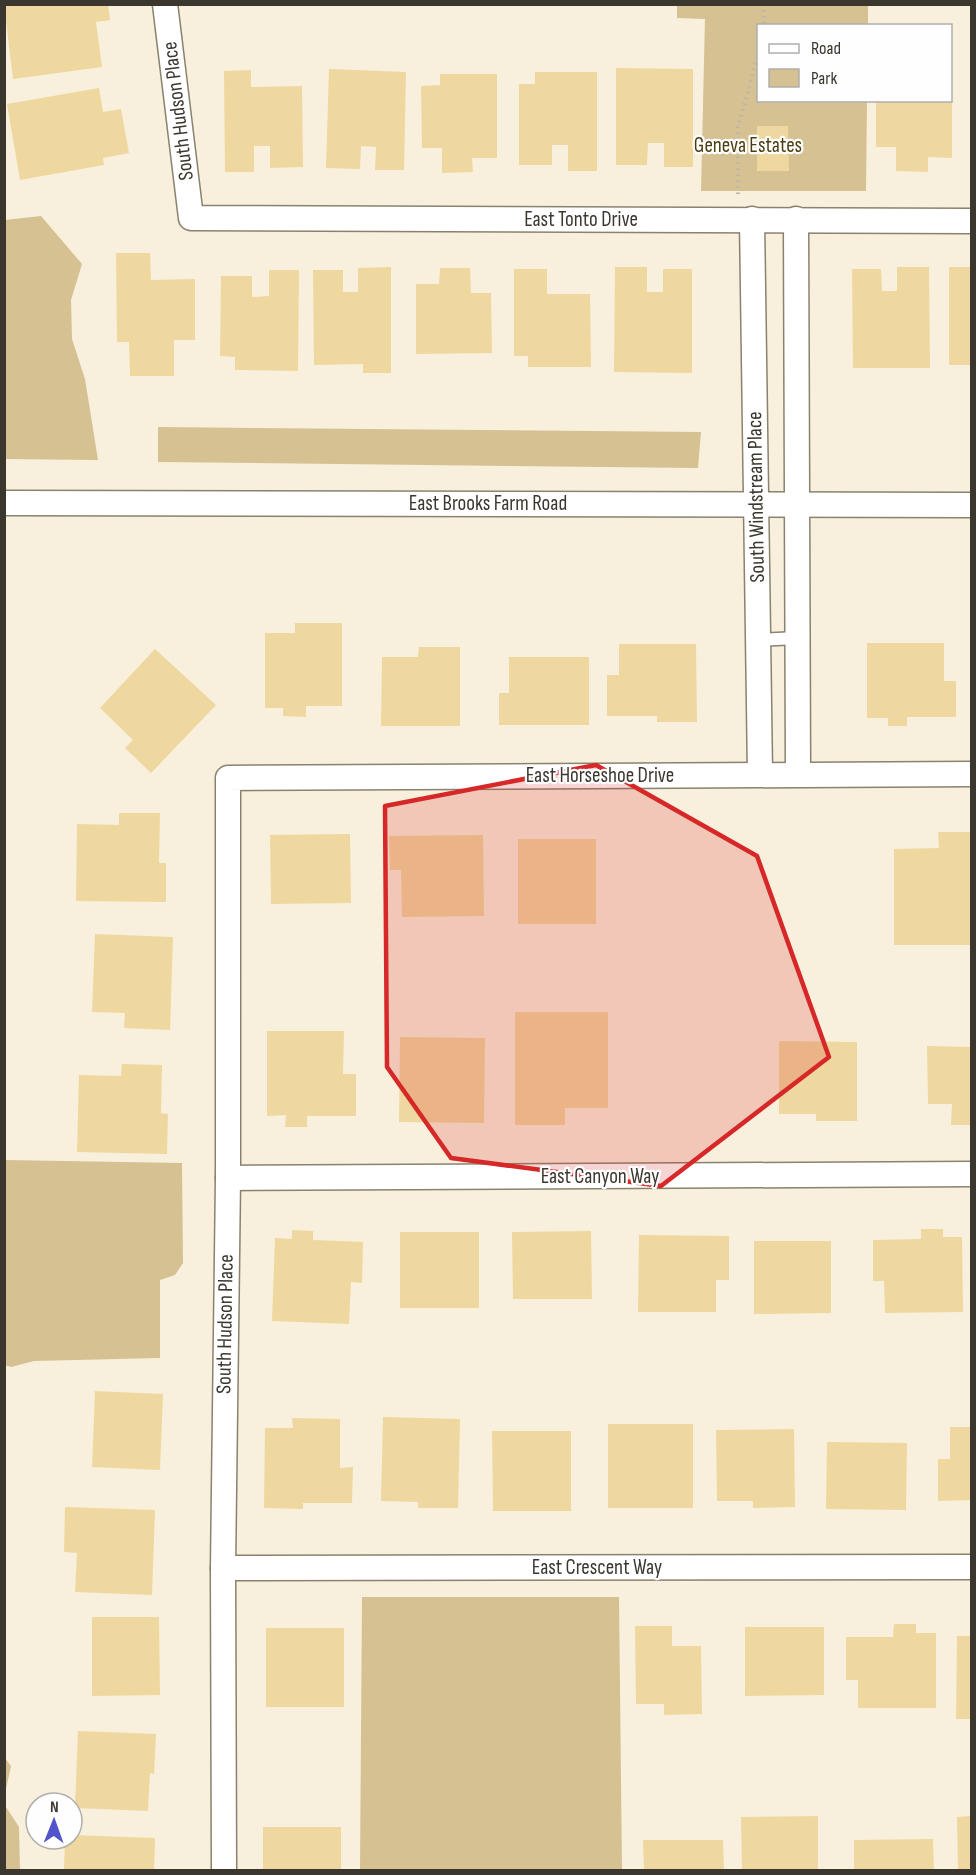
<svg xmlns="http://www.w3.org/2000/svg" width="976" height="1875" viewBox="0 0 976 1875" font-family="'Sofia Sans Condensed',sans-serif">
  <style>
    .green { fill: #d5c192 }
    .building { fill: #efd89f }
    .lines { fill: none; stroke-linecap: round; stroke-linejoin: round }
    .lane-casing { stroke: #89826f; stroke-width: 15 }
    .street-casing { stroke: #89826f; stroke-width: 27 }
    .path { stroke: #bdb6a6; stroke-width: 4; stroke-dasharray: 1.5 4.5; stroke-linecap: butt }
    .lane { stroke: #fff; stroke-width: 12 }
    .street { stroke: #fff; stroke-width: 24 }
    .marked { fill: #d62828; fill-opacity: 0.2; stroke: #d62828; stroke-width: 4.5; stroke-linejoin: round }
    .labels { text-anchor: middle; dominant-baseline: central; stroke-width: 4.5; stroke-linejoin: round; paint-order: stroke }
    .street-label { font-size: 21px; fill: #3b372f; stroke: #fefefe }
    .park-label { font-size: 21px; fill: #4c3c0f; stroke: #fefefe }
  </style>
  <rect width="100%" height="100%" fill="#f8f0dc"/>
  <g class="green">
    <polygon points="677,5 868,5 868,25 758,26 758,100 867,101 866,191 701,191 705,19 677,18"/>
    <polygon points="41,216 82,264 71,300 72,339 85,379 98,460 5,459 5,220"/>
    <polygon points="158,427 701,432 698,468 158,462"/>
    <polygon points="5,1160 182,1163 183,1263 175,1275 160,1280 160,1358 34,1361 11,1367 5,1365"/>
    <polygon points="362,1597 619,1597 622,1870 360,1870"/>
    <polygon points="5,1758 11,1766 5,1794"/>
    <polygon points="4,1804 19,1827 20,1870 5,1870"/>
  </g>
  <g class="building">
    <polygon points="4,4 108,4 110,20 96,22 102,67 13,79"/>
    <polygon points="616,68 693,69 693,167 664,167 664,143 648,143 647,165 616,165"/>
    <polygon points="329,69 406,72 404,170 375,170 376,147 361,146 360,169 326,168"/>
    <polygon points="251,70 251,87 302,86 303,167 270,168 270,146 254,146 254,172 225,172 224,71"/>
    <polygon points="535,72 597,72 597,171 568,171 568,145 552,145 552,165 519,165 519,84 535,84"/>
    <polygon points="440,74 497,74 497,158 472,158 473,172 442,173 442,148 422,148 421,86 440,85"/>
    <polygon points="99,88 103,112 121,109 129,153 103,158 104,165 20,180 7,104"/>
    <polygon points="876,100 952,100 952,158 928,157 928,172 896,171 896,147 876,147"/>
    <polygon points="757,126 788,126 789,171 757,171"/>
    <polygon points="116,253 150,253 151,280 195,279 195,340 174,340 174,376 130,376 129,342 117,342"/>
    <polygon points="391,267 391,373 363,373 363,364 314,365 313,270 343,270 343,292 358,292 358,268"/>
    <polygon points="615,267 647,267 647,292 663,292 663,269 692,269 692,373 614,372"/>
    <polygon points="897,267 929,267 930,368 853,368 852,269 881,269 882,291 897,291"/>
    <rect x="949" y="267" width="23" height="98"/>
    <polygon points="440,268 470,268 471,293 491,293 492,353 416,354 416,284 439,284"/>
    <polygon points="514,269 547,269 547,294 590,294 591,367 528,367 528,356 514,356"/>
    <polygon points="269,270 299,270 298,371 235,370 235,357 220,356 221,276 252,276 252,297 269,296"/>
    <polygon points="295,623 342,623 342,706 306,706 306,717 283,716 283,708 265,708 265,633 295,633"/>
    <polygon points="867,643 944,643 944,681 956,681 956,717 907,717 907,726 888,726 888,718 867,718"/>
    <polygon points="619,644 696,644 697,722 657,722 657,716 607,716 607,675 619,675"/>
    <polygon points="419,647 460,647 460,726 381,726 382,657 418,657"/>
    <polygon points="155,649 216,705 151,773 125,748 133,740 100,708"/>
    <polygon points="509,657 589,657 589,725 499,725 499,693 509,693"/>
    <polygon points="119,813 160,813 159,863 166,863 166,902 76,901 77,824 119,825"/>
    <polygon points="938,832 972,832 972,945 894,945 894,849 939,848"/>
    <polygon points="350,834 351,903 271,904 270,835"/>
    <polygon points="483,835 484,916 402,917 401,870 390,870 389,836"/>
    <rect x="518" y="839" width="78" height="85"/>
    <polygon points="95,934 173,937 170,1030 124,1028 125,1013 92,1012"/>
    <polygon points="515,1012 608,1012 608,1108 565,1108 565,1125 515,1125"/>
    <polygon points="267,1031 344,1031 343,1074 356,1074 356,1116 307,1116 307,1127 285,1127 286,1115 267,1116"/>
    <polygon points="400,1037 485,1038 484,1123 399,1122"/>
    <polygon points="779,1041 857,1042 857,1121 816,1121 816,1114 779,1114"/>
    <polygon points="927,1046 972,1047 972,1125 951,1125 952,1104 928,1104"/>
    <polygon points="122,1064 162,1065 161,1113 168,1114 167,1154 77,1152 79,1075 121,1076"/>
    <polygon points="921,1229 943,1229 943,1237 962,1237 963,1312 885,1313 884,1281 873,1281 873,1240 921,1239"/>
    <polygon points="292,1230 313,1231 313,1240 363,1242 362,1283 351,1282 349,1324 272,1321 275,1238 292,1239"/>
    <polygon points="591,1231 592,1299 513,1299 512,1232"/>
    <rect x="400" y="1232" width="79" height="76"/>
    <polygon points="639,1235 729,1236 729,1280 716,1280 716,1312 638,1312"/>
    <polygon points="754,1241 831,1241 831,1313 754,1314"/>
    <polygon points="95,1391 163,1394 160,1470 92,1467"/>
    <polygon points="383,1417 460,1419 458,1508 418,1508 418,1502 381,1501"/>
    <polygon points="292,1418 340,1419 340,1468 353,1467 352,1503 303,1503 303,1509 264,1508 265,1428 293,1428"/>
    <rect x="608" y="1424" width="85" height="84"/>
    <polygon points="950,1427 972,1427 972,1500 938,1501 938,1459 950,1459"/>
    <polygon points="794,1429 795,1507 753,1508 753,1501 717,1501 716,1430"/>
    <polygon points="492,1431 571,1431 571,1511 493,1511"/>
    <polygon points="827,1442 907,1443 906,1510 826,1509"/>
    <polygon points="65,1507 155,1510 152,1595 75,1592 77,1553 64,1552"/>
    <polygon points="92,1617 159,1617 160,1695 92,1696"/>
    <polygon points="894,1624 916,1624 916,1633 936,1633 936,1708 858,1708 858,1680 846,1680 846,1637 893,1637"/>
    <polygon points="635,1626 672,1626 672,1646 701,1646 702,1714 664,1715 664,1704 636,1704"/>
    <polygon points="745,1627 824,1627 824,1695 745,1696"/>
    <rect x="266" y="1628" width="78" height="79"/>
    <polygon points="957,1636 972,1636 972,1719 956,1719"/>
    <polygon points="78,1731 156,1734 154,1774 150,1773 148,1811 75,1808"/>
    <polygon points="818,1816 818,1870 742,1870 741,1817"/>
    <polygon points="972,1816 972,1870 958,1870 957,1817"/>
    <rect x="263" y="1827" width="78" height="43"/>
    <polygon points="72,1835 155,1838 154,1870 64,1870 65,1839 72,1839"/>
    <polygon points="933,1839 934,1870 854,1870 854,1840"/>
    <polygon points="643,1840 723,1840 724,1870 644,1870"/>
  </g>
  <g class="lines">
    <defs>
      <polyline id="lane" points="758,640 797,638"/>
      <g id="street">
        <polyline points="165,4 191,218 972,221"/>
        <polyline points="752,219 760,774"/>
        <polyline points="796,219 798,774"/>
        <polyline points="4,503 972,505"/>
        <polyline points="228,1178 972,1174"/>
        <polyline points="223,1568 972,1567"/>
        <polyline points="224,1870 223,1568 228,1178 228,778 972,774"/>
      </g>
    </defs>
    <use href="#lane" class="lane-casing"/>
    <use href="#street" class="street-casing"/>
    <g class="path">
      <polyline points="763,4 764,26"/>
      <polyline points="738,194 738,127 758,55"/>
    </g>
    <use href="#lane" class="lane"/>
    <use href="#street" class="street"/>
  </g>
  <path class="marked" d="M596,765l161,91 72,201 -168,129 -210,-28 -64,-91 -2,-261z"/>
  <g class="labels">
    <g class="street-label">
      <text transform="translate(178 111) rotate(-97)">South Hudson Place</text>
      <text x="581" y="219">East Tonto Drive</text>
      <text transform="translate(756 497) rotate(-91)">South Windstream Place</text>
      <text x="488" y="503">East Brooks Farm Road</text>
      <text x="600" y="775">East Horseshoe Drive</text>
      <text x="600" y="1176">East Canyon Way</text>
      <text transform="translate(225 1324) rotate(-89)">South Hudson Place</text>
      <text x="597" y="1567">East Crescent Way</text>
    </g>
    <g class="park-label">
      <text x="748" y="145">Geneva Estates</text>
    </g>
  </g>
  <rect width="976" height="1875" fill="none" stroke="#3b372f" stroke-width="12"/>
  <rect x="757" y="24" width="195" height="78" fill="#fefefe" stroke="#b0aeab" stroke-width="1.5"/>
  <rect x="769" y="44" width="30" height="9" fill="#ffffff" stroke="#b0aeab" stroke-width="1.5"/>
  <text x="811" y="54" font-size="18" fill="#3b372f">Road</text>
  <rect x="769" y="69" width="30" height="18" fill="#d5c192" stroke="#b0aeab" stroke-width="1.5"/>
  <text x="811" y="84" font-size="18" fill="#3b372f">Park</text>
  <g transform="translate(54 1821) rotate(1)"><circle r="28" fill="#fefefe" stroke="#b0aeab" stroke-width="1.5"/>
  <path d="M0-4.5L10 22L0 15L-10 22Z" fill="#5254cb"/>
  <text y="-9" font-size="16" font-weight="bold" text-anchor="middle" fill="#3b372f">N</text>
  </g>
</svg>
